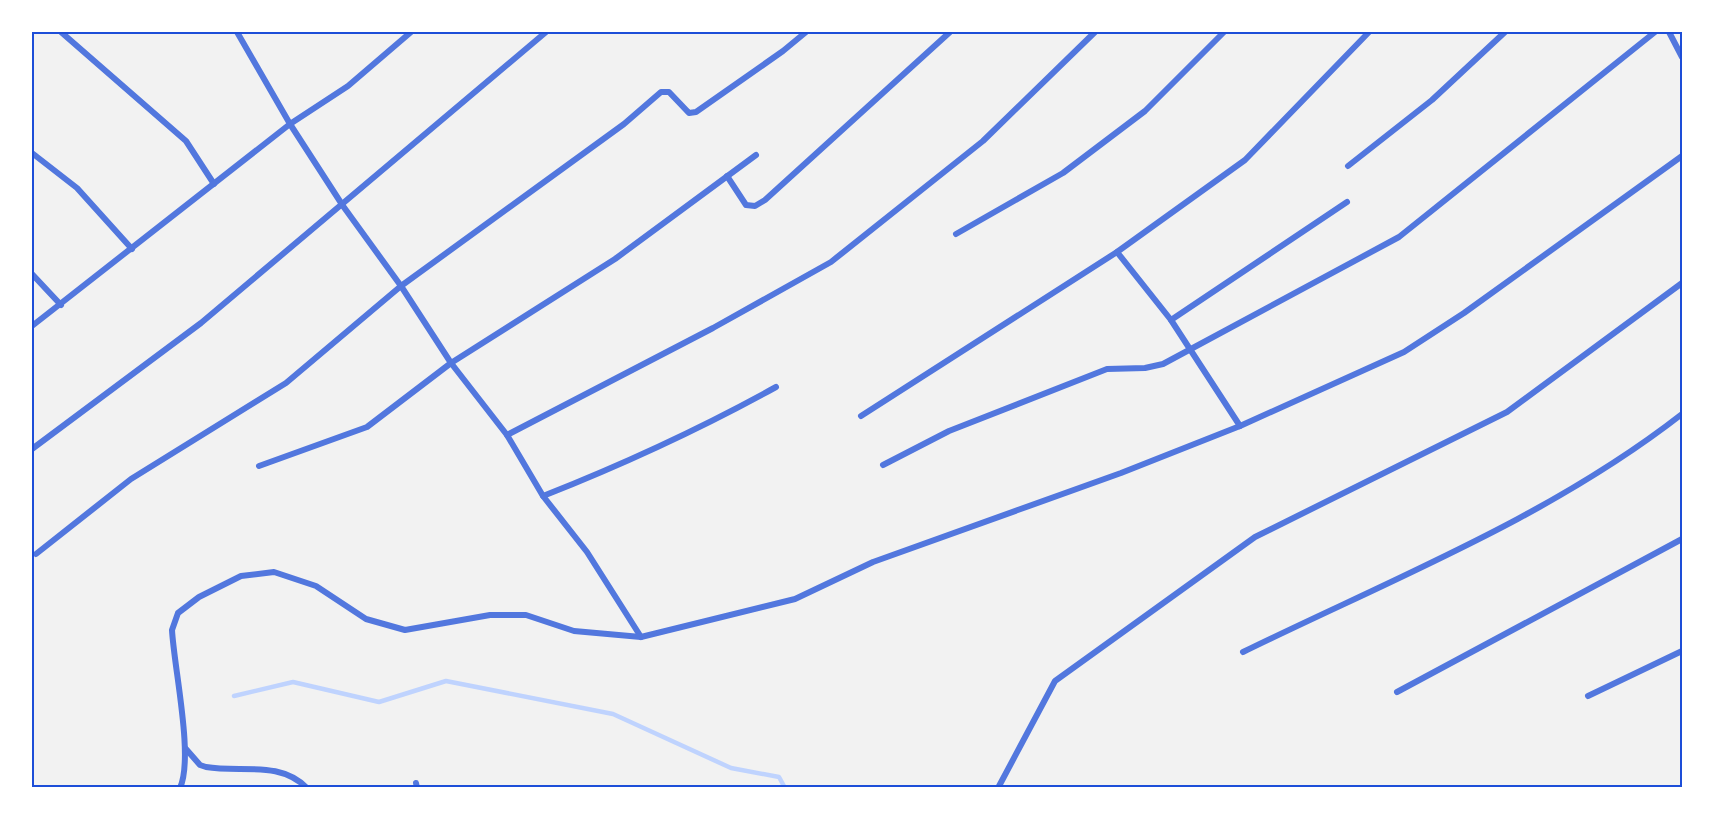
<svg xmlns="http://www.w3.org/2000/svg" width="1714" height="819" viewBox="0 0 1714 819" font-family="Rubik,sans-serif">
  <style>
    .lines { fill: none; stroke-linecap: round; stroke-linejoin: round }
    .stream { stroke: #bfd3fe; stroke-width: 4.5 }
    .minor { stroke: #5277de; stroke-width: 6 }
    .neatline { fill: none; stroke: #1d4ed8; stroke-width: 2 }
  </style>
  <rect width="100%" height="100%" fill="#f2f2f2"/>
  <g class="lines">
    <polyline class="stream" points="234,696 293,682 379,702 446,681 613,714 731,768 779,777 785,788"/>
    <g class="minor">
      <polyline points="61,32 186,141 214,184"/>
      <polyline points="237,32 290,124 343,206 401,286 451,363 507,435 543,496 587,552 641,637"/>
      <polyline points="1669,32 1682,57"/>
      <polyline points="32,153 77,188 132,249"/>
      <polyline points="1348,166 1432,100 1505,32"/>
      <polyline points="727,176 746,205 755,206 765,200 950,32"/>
      <polyline points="956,234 1063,173 1145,111 1224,32"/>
      <polyline points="1117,252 1171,320 1240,426"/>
      <polyline points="32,274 61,305"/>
      <polyline points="1171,320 1347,202"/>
      <polyline points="32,326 290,124 348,86 411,32"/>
      <polyline points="861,416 1117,252 1245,160 1369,32"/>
      <polyline points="507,435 713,328 831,262 983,141 1095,32"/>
      <polyline points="32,449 201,323 546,32"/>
      <polyline points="883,465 949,431 1107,369 1145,368 1163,364 1399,237 1655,32"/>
      <polyline points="259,466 367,427 451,363 615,259 756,155"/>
      <path d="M543,496c81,-32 157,-67 233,-109"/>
      <polyline points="36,554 131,479 286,383 401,286 624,124 661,92 669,92 689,113 696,112 783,51 806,32"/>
      <path d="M1243,652c149,-73 307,-135 439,-238"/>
      <polyline points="1397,692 1682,539"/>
      <polyline points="1588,696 1682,651"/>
      <path d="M186,749l14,16 6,2c35,6 73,-7 101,21"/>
      <polyline points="416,783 417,788"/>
      <path d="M180,788c14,-31 -6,-120 -8,-158l6,-17 21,-16 42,-21 33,-4 42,14 50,33 39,11 85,-15h36l48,16 67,6 154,-38 78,-37 248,-89 119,-47 164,-74 60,-39 218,-157"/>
      <polyline points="998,788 1055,681 1255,537 1507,412 1682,283"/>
    </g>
  </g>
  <rect width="1714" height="819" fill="none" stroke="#ffffff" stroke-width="66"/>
  <rect x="33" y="33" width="1648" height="753" class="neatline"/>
</svg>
